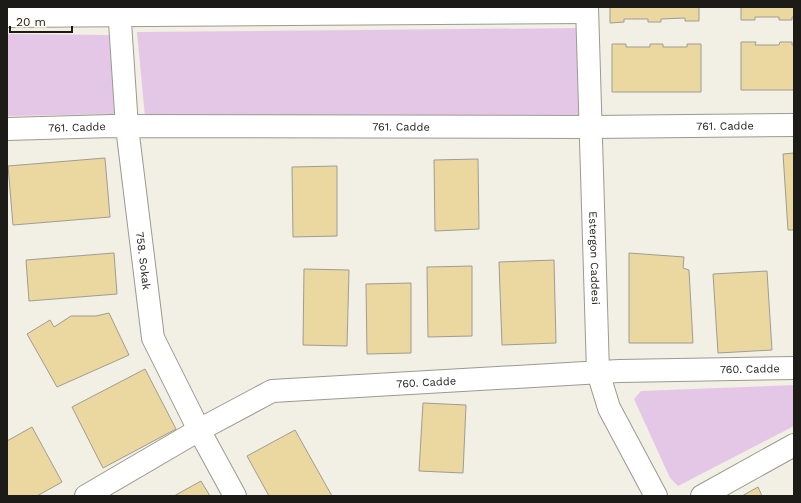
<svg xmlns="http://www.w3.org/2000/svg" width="801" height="503" viewBox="0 0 801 503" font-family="'Work Sans',sans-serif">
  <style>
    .green { fill: #e4c7e7 }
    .building { fill: #ebd8a0; stroke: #9f9c93 }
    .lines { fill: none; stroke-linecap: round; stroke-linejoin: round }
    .minor-casing { stroke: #9c9990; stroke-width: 24 }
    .minor { stroke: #fff; stroke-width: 22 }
    .labels { text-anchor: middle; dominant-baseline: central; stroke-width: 3.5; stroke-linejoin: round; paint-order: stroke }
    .street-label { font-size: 11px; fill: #1c1b17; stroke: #fffcf4 }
  </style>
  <rect width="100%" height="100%" fill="#f2efe4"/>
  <g class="green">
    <polygon points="579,28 582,115 145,117 137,32"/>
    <polygon points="7,34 109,35 116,114 7,116"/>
    <polygon points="794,385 794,426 678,486 670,478 634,399 641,391"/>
  </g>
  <g class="building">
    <polygon points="610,7 699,7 699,21 685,21 685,18 661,19 661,22 648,22 648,19 624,19 624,22 610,23"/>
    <polygon points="741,7 794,7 794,17 792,17 792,20 779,20 779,17 755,17 755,20 741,20"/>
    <polygon points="741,42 756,42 755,45 779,45 780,42 792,42 792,45 794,45 794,90 741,90"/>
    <polygon points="612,44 626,44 626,47 650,47 650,44 663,44 663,47 687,47 687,44 701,44 701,92 612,92"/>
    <polygon points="794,153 794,230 788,230 783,154"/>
    <polygon points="105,158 110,217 13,225 8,166"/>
    <polygon points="478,159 479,229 435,231 434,160"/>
    <polygon points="337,166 337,236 293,237 292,167"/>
    <polygon points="114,253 117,294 29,301 26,260"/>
    <polygon points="629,253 684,257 683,268 689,270 693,343 629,343"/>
    <polygon points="554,260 556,343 502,345 499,262"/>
    <polygon points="472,266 472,336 428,337 427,267"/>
    <polygon points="304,269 349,270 347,346 303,345"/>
    <polygon points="767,271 772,350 718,353 713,274"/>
    <polygon points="411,283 411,353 367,354 366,284"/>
    <polygon points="109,313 129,355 57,387 27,334 50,320 54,327 71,316 96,316"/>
    <polygon points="145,369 176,429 103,468 72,407"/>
    <polygon points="423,403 466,405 463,473 419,471"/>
    <polygon points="32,427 62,482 37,496 7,496 7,441"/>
    <polygon points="295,430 332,496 269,496 247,456"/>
    <polygon points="201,481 210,496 174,496"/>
    <polygon points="758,487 762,496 742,496"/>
  </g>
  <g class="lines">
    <defs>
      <g id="minor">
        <path id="s1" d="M119,7l8,120 26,211 46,92 36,66"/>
        <path id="s2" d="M587,7l11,365 11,36 47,88"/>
        <polyline points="7,16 587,12"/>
        <path id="s3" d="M7,129l105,-3 479,1 203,-2"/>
        <path id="s4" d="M86,496l113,-66 73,-39 347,-20 175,-3"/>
        <polyline points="702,496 794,445"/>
      </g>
    </defs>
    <use href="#minor" class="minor-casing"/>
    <use href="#minor" class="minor"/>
  </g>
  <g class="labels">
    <g class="street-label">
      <text stroke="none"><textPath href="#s3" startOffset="718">761. Cadde</textPath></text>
      <text stroke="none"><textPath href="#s3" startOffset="70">761. Cadde</textPath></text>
      <text stroke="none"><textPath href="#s3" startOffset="394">761. Cadde</textPath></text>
      <text stroke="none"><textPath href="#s2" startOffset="251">Estergon Caddesi</textPath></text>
      <text stroke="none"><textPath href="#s1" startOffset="255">758. Sokak</textPath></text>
      <text stroke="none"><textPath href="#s4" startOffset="692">760. Cadde</textPath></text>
      <text stroke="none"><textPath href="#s4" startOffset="368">760. Cadde</textPath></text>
    </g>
  </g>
  <rect width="801" height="503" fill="none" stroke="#1c1b17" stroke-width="16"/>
  <path d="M10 26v6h62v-6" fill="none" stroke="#1c1b17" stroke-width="2"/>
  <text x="16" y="26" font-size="12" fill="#1c1b17" stroke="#fffcf4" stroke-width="3" paint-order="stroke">20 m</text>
</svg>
